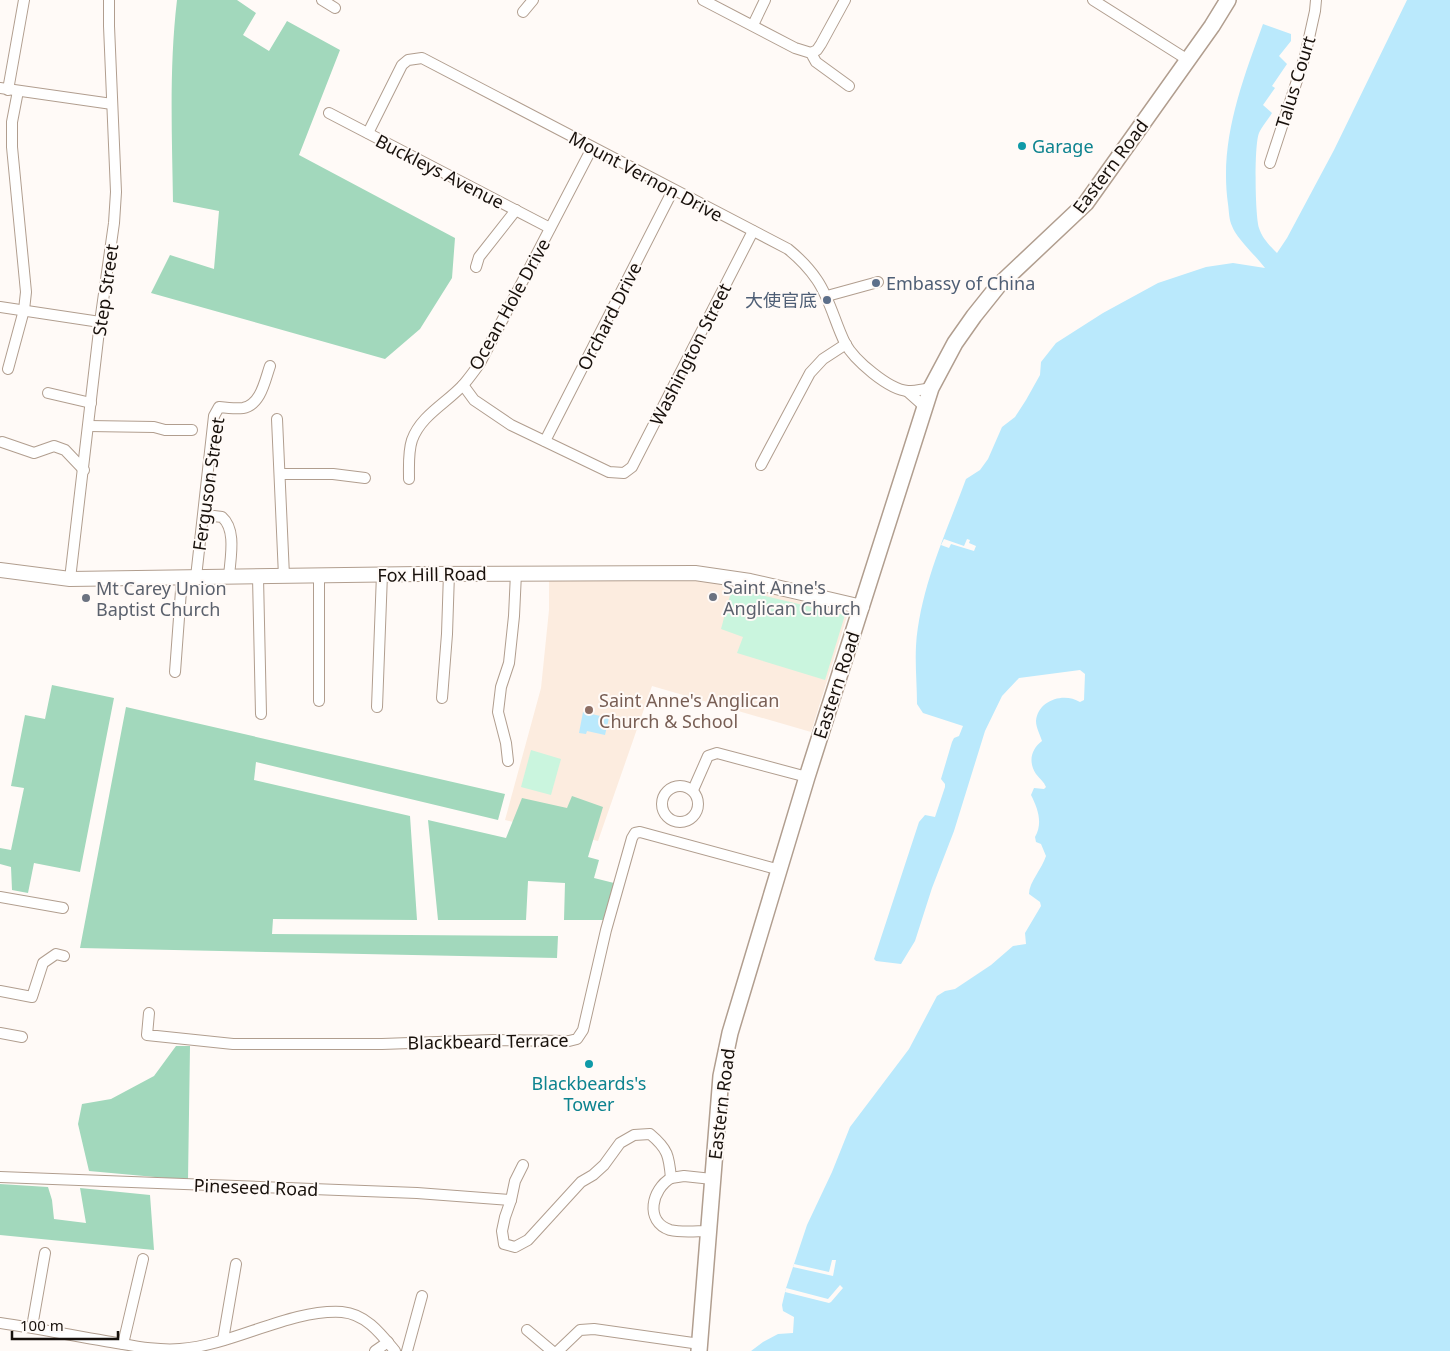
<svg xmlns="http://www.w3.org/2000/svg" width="1450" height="1351" viewBox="0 0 1450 1351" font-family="'Noto Sans','Noto Sans SC',sans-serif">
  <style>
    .built { fill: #fcecdf }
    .green { fill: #caf5de }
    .forest { fill: #a2d8bc }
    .water { fill: #bae9fc }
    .pier { fill: #fffaf7 }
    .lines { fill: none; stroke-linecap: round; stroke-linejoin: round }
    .minor-casing { stroke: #b19e8f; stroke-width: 12 }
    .major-casing { stroke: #b19e8f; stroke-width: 16 }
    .highway-casing { stroke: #b19e8f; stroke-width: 18 }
    .minor { stroke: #fff; stroke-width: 10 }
    .major { stroke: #fff; stroke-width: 14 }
    .highway { stroke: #fff; stroke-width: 15 }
    .culture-dot { fill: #0f9aa8; stroke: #fffaf7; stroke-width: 2 }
    .service-dot { fill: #5c6f8a; stroke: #fffaf7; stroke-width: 2 }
    .worship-dot { fill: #6b7280; stroke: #fffaf7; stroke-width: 2 }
    .education-dot { fill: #8d6e63; stroke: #fffaf7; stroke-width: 2 }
    .labels { text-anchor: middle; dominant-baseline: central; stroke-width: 4; stroke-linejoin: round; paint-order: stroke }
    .street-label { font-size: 18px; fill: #18110c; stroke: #fffaf7 }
    .culture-label { font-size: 18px; fill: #0d838f; stroke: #fffaf7; text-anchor: start }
    .service-label { font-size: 18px; fill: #4e5e75; stroke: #fffaf7; text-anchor: start }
    .worship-label { font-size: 18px; fill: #5b616d; stroke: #fffaf7; text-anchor: start }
    .education-label { font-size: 18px; fill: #785e54; stroke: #fffaf7; text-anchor: start }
  </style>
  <rect width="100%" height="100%" fill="#fffaf7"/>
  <polygon class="built" points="549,576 691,578 726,583 848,613 811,732 652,686 598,841 505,820 541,688 549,610"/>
  <g class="green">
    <polygon points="732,588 845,615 825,680 737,653 743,637 721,629"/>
    <polygon points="531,750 561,759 551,795 521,787"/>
  </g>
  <g class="forest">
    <path d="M177,0h60l19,13 -13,22 26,16 18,-30 53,29 -41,105 156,83 -3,40 -32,51 -35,30 -234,-66 19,-38 44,14 5,-58 -46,-9c-1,-67 -4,-135 4,-202z"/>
    <polygon points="52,685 114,698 80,872 34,863 28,893 12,890 11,867 0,864 0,848 11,850 24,788 11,786 25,715 45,719"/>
    <polygon points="126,707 505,794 498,820 256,762 254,780 410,816 417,920 273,919 272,934 558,936 557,958 80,948"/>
    <polygon points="572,796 603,807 588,857 599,860 594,878 614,883 605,920 564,920 565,883 528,881 526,920 438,920 428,820 506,838 522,798 567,808"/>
    <polygon points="176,1046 190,1046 188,1180 89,1171 78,1124 82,1104 111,1099 154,1076"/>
    <polygon points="0,1184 48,1187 52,1200 54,1219 86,1223 80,1188 150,1195 154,1250 0,1235"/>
  </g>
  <g class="water">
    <path d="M1407,0h43v1351h-699l12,-9 15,-8 15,-1 1,-16 -11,-6 -1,-6 4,-17 21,-63 25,-53 18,-45 59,-78 28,-53 8,-5 10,-2 36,-24 22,-19 13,-2 -1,-11 16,-27 -1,-4 -11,-8c0,-12 13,-25 17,-38l-5,-12 -5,-2 -1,-5c8,-14 3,-28 -4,-42l3,-7 10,1 2,-2c-2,-5 -6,-8 -10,-13 -8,-12 -5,-25 6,-33 -2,-7 -6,-13 -6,-20 2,-21 28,-29 44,-19l4,-2 1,-26 -5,-4 -61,8 -17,18 -17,35 -31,100 -22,57 -17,53 -14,23 -25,-3 -2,-2 45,-137 6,-7 10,2 10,-30v-3l-4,-5 11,-37 2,-4 5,-2 4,-10 -40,-13 -6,-9c0,-19 -2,-39 -1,-58 4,-58 30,-113 50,-167l14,-9 8,-11 14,-32 13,-10 11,-17 14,-25 1,-13 15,-19 47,-30 55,-30 48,-16 27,-4 32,5c-8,-11 -29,-30 -33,-42 -3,-6 -3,-15 -4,-22 -9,-63 14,-122 35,-180l28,10v7l-12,15 8,8 -15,22 3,2 -12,17 9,8c-4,7 -10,13 -13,20 -5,12 -4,82 0,95 3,10 11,18 18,25l10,-15 47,-88z"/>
    <polygon points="583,712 609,718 605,735 587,731 586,734 579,733"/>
  </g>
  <g class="pier">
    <polygon points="944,539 964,546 967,539 970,540 969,543 976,546 974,551 951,544 949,548 941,545"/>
    <polygon points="832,1260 836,1260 833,1276 793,1267 794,1264 829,1272"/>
    <polygon points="840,1285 843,1288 831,1302 829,1303 785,1292 786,1288 828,1299"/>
  </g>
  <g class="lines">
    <defs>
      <g id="minor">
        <polyline points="322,0 335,8"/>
        <polyline points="703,0 795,48 811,53 816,62 849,86"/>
        <polyline points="1093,0 1188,60"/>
        <polyline points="523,12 533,0"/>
        <polyline points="753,25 765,0"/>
        <polyline points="811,53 817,50 821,44 845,0"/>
        <polyline points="0,88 112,104"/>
        <polyline points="8,90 24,0"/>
        <polyline points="329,113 550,228"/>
        <path d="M368,133l34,-68 6,-5 14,-2 366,191c11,9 21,19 29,31 13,19 18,43 28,63 9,17 44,47 63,48 8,0 16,-2 23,-3"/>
        <polyline points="1270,163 1305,56 1315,11 1316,0"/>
        <polyline points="476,267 479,257 516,210"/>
        <polyline points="827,296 878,282"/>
        <polyline points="0,307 100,322"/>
        <polyline points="8,369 24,310 26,292 12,147 12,122 18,91"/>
        <polyline points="463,385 474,400 511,425 609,472 624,473 632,467 753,231"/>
        <polyline points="907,391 925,407"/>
        <polyline points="48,393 91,403"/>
        <polyline points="277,419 284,576"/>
        <polyline points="89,426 154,427 165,430 192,430"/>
        <polyline points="545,441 673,190"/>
        <polyline points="2,442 34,453 54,446 65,450 84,470"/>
        <polyline points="761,465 810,373 823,359 846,344"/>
        <polyline points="280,474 333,474 365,478"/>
        <path d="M409,479c0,-13 -1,-27 3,-39 9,-25 35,-37 52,-56 6,-7 11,-14 16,-21l112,-215"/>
        <path d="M214,516l8,1c15,13 8,42 7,60"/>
        <polyline points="319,576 319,701"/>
        <path d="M196,577l18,-161 5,-9c8,1 17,2 24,1 18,-3 22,-28 27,-42"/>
        <polyline points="258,577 261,714"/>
        <polyline points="70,579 100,322 114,223 116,192 109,26 109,0"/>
        <polyline points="175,672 182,577"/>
        <polyline points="442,698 447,634 449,573"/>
        <polyline points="377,707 382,574"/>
        <polyline points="508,761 506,743 498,712 501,687 509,663 514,616 516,573"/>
        <circle cx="680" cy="804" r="18"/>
        <polyline points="693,790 708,756 717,753 807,777"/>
        <polyline points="0,897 63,908"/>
        <polyline points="0,991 32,997 43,963 56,954 64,956"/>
        <polyline points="149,1013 147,1035 233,1044 382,1044 493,1040 569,1041 577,1039 583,1030 606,930 632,838 635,833 640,832 780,870"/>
        <polyline points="0,1033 22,1037"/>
        <path d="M523,1165l-8,16 -4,19 -6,17 -3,14 2,13 11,3 13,-7 53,-58 12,-7 11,-10 16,-22 14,-8 16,-1c18,15 19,22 21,44l13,-2 28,3"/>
        <polyline points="0,1177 417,1193 511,1200"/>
        <path d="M671,1178c-19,11 -27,43 -1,52 12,3 27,1 39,1"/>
        <path d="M0,1323c35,5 70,12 105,18 25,4 50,10 75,8 54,-4 109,-40 162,-37 24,2 39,22 53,39"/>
        <polyline points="32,1327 45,1253"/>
        <polyline points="527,1330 552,1351"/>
        <polyline points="223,1340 236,1264"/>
        <polyline points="123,1344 143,1259"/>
        <polyline points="375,1351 388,1342"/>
        <polyline points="407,1351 422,1296"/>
        <polyline points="558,1351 580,1330 594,1329 700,1344"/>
      </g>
      <polyline id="major" points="0,570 70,579 419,574 695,573 750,581 862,607"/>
      <polyline id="highway" points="699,1351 721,1076 730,1033 807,777 931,388 955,343 974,316 998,286 1086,203 1212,26 1228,0"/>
    </defs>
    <use href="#minor" class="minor-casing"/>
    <use href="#major" class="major-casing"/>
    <use href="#highway" class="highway-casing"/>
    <use href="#minor" class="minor"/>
    <use href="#major" class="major"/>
    <use href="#highway" class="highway"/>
  </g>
  <g class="culture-dot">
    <circle cx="1022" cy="146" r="5"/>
    <circle cx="589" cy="1064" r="5"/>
  </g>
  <g class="service-dot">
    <circle cx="876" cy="283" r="5"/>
    <circle cx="827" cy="300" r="5"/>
  </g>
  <g class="worship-dot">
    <circle cx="713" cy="597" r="5"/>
    <circle cx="86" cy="598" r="5"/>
  </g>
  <circle class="education-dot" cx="589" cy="710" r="5"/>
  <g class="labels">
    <g class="street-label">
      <text transform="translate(1295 82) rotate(-73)">Talus Court</text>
      <text transform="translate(1110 166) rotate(-53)">Eastern Road</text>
      <text transform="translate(440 171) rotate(27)">Buckleys Avenue</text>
      <text transform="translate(646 176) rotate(28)">Mount Vernon Drive</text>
      <text transform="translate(105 290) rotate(-82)">Step Street</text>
      <text transform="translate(509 304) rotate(-61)">Ocean Hole Drive</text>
      <text transform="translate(609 316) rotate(-63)">Orchard Drive</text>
      <text transform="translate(690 354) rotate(-63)">Washington Street</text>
      <text transform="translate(208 484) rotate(-82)">Ferguson Street</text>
      <text transform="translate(432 574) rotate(-1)">Fox Hill Road</text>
      <text transform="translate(836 685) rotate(-72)">Eastern Road</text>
      <text transform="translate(488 1041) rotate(-1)">Blackbeard Terrace</text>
      <text transform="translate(721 1104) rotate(-83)">Eastern Road</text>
      <text transform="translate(256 1187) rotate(2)">Pineseed Road</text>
    </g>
    <g class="culture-label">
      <text x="1032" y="146">Garage</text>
      <text x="589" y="1083" text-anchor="middle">Blackbeards's<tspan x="589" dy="21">Tower</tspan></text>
    </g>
    <g class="service-label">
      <text x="886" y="283">Embassy of China</text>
      <text x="817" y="300" text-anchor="end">大使官底</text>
    </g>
    <g class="worship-label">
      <text x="723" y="587">Saint Anne's<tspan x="723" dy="21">Anglican Church</tspan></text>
      <text x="96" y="588">Mt Carey Union<tspan x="96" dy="21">Baptist Church</tspan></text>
    </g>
    <g class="education-label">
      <text x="599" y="700">Saint Anne's Anglican<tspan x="599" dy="21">Church &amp; School</tspan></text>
    </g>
  </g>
  <path d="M12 1331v8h106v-8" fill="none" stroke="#18110c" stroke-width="2.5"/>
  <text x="20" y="1331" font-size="15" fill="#18110c" stroke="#fffaf7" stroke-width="4" paint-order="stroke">100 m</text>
</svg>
